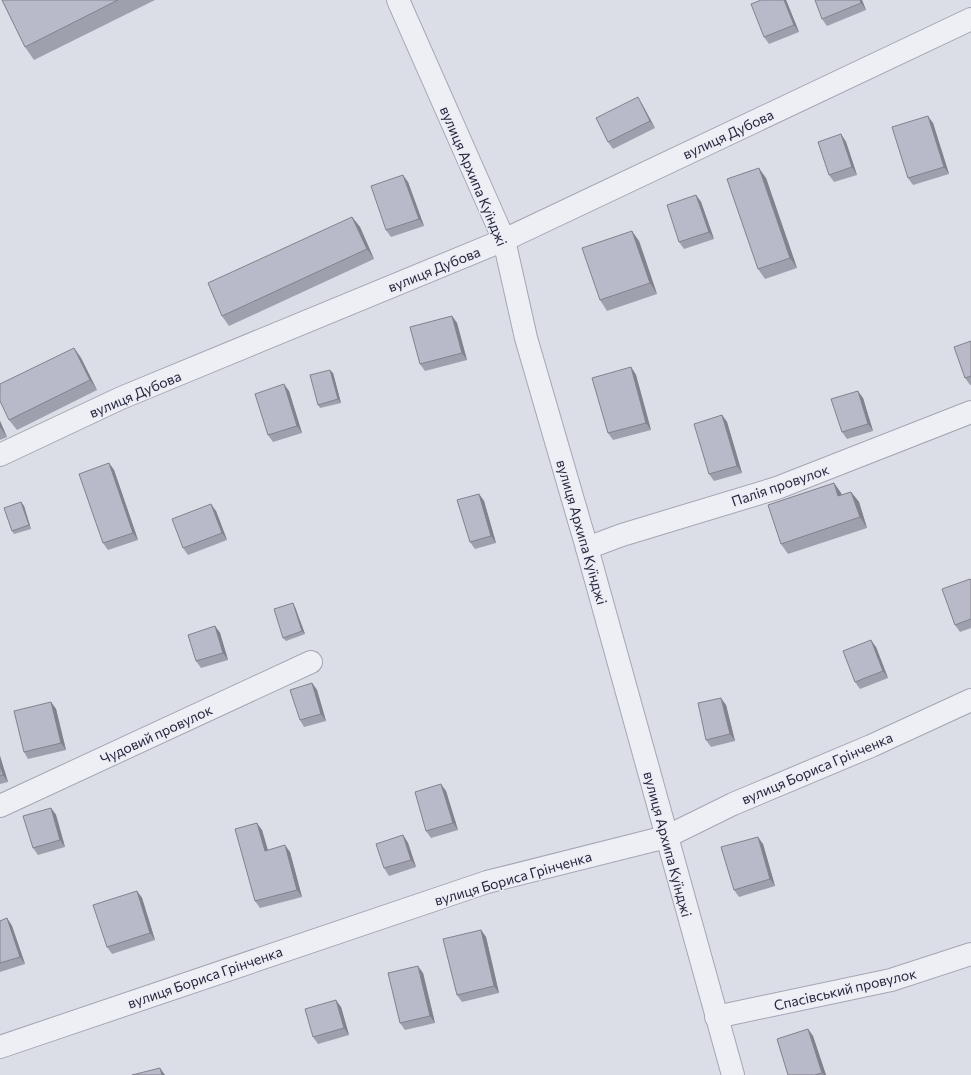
<svg xmlns="http://www.w3.org/2000/svg" width="971" height="1075" viewBox="0 0 971 1075" font-family="Commissioner,sans-serif">
  <style>
    .lines { fill: none; stroke-linecap: round; stroke-linejoin: round }
    .minor-casing { stroke: #a4a6b4; stroke-width: 24 }
    .minor { stroke: #eeeff5; stroke-width: 22 }
    .wall { fill: #9fa0ad }
    .shaded-wall { fill: #82828d }
    .building { fill: #b9bac9; stroke: #82828d }
    .labels { text-anchor: middle; dominant-baseline: central; stroke-width: 3; stroke-linejoin: round; paint-order: stroke }
    .street-label { font-size: 14px; fill: #25273d; stroke: #ebecf4 }
  </style>
  <rect width="100%" height="100%" fill="#dbdde7"/>
  <g class="lines">
    <defs>
      <g id="minor">
        <polyline points="398,0 504,240 526,338 587,548 733,1075"/>
        <polyline points="0,455 121,398 504,240 971,19"/>
        <polyline points="587,548 622,535 777,488 971,412"/>
        <polyline points="0,806 311,662"/>
        <polyline points="716,1017 891,980 971,954"/>
        <polyline points="0,1047 487,882 666,837 733,804 871,746 971,700"/>
      </g>
    </defs>
    <use href="#minor" class="minor-casing"/>
    <use href="#minor" class="minor"/>
  </g>
  <g class="wall">
    <polygon points="2,0 155,0 34,60 25,47"/>
    <polygon points="761,0 786,0 799,32 769,44 764,37"/>
    <polygon points="862,0 866,10 827,26 822,19"/>
    <polygon points="642,104 655,128 613,149 608,142"/>
    <polygon points="933,123 949,174 913,185 908,178"/>
    <polygon points="841,134 846,142 857,175 834,182 829,175"/>
    <polygon points="766,178 797,268 765,279 758,269"/>
    <polygon points="408,182 424,226 391,237 386,230"/>
    <polygon points="696,195 701,202 714,239 684,249 679,242"/>
    <polygon points="352,217 360,227 374,259 229,326 222,316"/>
    <polygon points="639,241 657,294 607,311 600,300"/>
    <polygon points="452,316 457,323 467,360 425,371 420,364"/>
    <polygon points="971,341 971,385 970,385 965,378"/>
    <polygon points="74,348 81,358 97,390 17,430 9,420"/>
    <polygon points="631,367 636,375 651,430 613,440 608,433"/>
    <polygon points="333,373 341,403 320,408 318,405"/>
    <polygon points="289,391 302,433 273,442 268,435"/>
    <polygon points="863,398 873,431 847,439 842,432"/>
    <polygon points="722,415 727,422 742,473 714,481 709,474"/>
    <polygon points="0,421 7,437 0,440"/>
    <polygon points="109,463 114,470 138,540 108,550 103,543"/>
    <polygon points="834,483 841,493 842,495 851,492 859,502 867,528 788,554 781,544"/>
    <polygon points="479,494 484,501 496,543 475,549 470,542"/>
    <polygon points="21,502 24,506 31,529 14,534 12,531"/>
    <polygon points="216,511 227,540 188,555 183,548"/>
    <polygon points="971,580 971,628 960,632 955,625"/>
    <polygon points="295,607 305,634 286,641 283,638"/>
    <polygon points="215,626 220,633 228,660 201,668 196,661"/>
    <polygon points="876,647 888,678 860,689 855,682"/>
    <polygon points="312,683 317,690 326,721 304,727 300,720"/>
    <polygon points="51,702 56,709 66,750 28,759 24,752"/>
    <polygon points="726,705 735,741 711,747 706,740"/>
    <polygon points="0,756 8,782 0,784"/>
    <polygon points="446,791 458,830 431,838 426,831"/>
    <polygon points="51,808 56,815 65,847 38,855 33,848"/>
    <polygon points="262,830 268,850 290,852 302,897 260,908 255,901"/>
    <polygon points="403,835 408,843 416,867 389,876 384,868"/>
    <polygon points="763,844 775,886 739,897 734,890"/>
    <polygon points="137,891 142,898 155,940 112,954 107,947"/>
    <polygon points="7,918 12,926 25,964 0,972 0,921"/>
    <polygon points="481,930 486,937 499,993 462,1002 457,995"/>
    <polygon points="423,973 435,1023 405,1030 400,1023"/>
    <polygon points="341,1007 349,1035 318,1044 313,1037"/>
    <polygon points="808,1029 813,1036 826,1075 788,1075"/>
  </g>
  <g class="shaded-wall">
    <polygon points="784,0 786,0 799,32 794,25"/>
    <polygon points="860,0 862,0 866,10 861,3"/>
    <polygon points="638,97 642,104 655,128 650,121"/>
    <polygon points="928,116 933,123 949,174 944,167"/>
    <polygon points="841,134 846,142 857,175 852,167"/>
    <polygon points="759,168 766,178 797,268 790,258"/>
    <polygon points="403,175 408,182 424,226 419,219"/>
    <polygon points="696,195 701,202 714,239 709,232"/>
    <polygon points="352,217 360,227 374,259 367,249"/>
    <polygon points="632,231 639,241 657,294 650,283"/>
    <polygon points="452,316 457,323 467,360 462,353"/>
    <polygon points="74,348 81,358 97,390 90,380"/>
    <polygon points="631,367 636,375 651,430 646,423"/>
    <polygon points="330,370 333,373 341,403 338,399"/>
    <polygon points="284,384 289,391 302,433 297,426"/>
    <polygon points="858,391 863,398 873,431 868,424"/>
    <polygon points="722,415 727,422 742,473 737,466"/>
    <polygon points="0,421 7,437 0,427"/>
    <polygon points="109,463 114,470 138,540 133,533"/>
    <polygon points="834,483 841,493 846,507 838,496"/>
    <polygon points="851,492 859,502 867,528 860,517"/>
    <polygon points="479,494 484,501 496,543 491,536"/>
    <polygon points="21,502 24,506 31,529 29,525"/>
    <polygon points="211,504 216,511 227,540 222,533"/>
    <polygon points="293,603 295,607 305,634 302,631"/>
    <polygon points="215,626 220,633 228,660 223,653"/>
    <polygon points="871,640 876,647 888,678 883,671"/>
    <polygon points="312,683 317,690 326,721 321,714"/>
    <polygon points="721,698 726,705 735,741 730,734"/>
    <polygon points="51,702 56,709 66,750 61,743"/>
    <polygon points="0,756 8,782 3,775 0,765"/>
    <polygon points="441,784 446,791 458,830 453,823"/>
    <polygon points="51,808 56,815 65,847 60,840"/>
    <polygon points="257,823 262,830 270,858 265,851"/>
    <polygon points="403,835 408,843 416,867 411,860"/>
    <polygon points="758,837 763,844 775,886 770,879"/>
    <polygon points="285,845 290,852 302,897 297,890"/>
    <polygon points="137,891 142,898 155,940 150,933"/>
    <polygon points="7,918 12,926 25,964 20,957"/>
    <polygon points="481,930 486,937 499,993 494,986"/>
    <polygon points="418,966 423,973 435,1023 430,1016"/>
    <polygon points="336,1000 341,1007 349,1035 344,1028"/>
    <polygon points="808,1029 813,1036 826,1075 824,1075 822,1073"/>
    <polygon points="160,1068 165,1075 162,1075"/>
  </g>
  <g class="building">
    <polygon points="2,0 118,0 25,47"/>
    <polygon points="761,0 784,0 794,25 764,37 751,4"/>
    <polygon points="815,0 860,0 861,3 822,19"/>
    <polygon points="638,97 650,121 608,142 596,118"/>
    <polygon points="928,116 944,167 908,178 892,127"/>
    <polygon points="841,134 852,167 829,175 818,142"/>
    <polygon points="759,168 790,258 758,269 727,179"/>
    <polygon points="403,175 419,219 386,230 371,186"/>
    <polygon points="696,195 709,232 679,242 667,205"/>
    <polygon points="352,217 367,249 222,316 208,283"/>
    <polygon points="632,231 650,283 600,300 582,248"/>
    <polygon points="452,316 462,353 420,364 410,327"/>
    <polygon points="971,341 971,376 965,378 954,347"/>
    <polygon points="74,348 90,380 9,420 0,401 0,384"/>
    <polygon points="631,367 646,423 608,433 592,378"/>
    <polygon points="330,370 338,399 318,405 310,375"/>
    <polygon points="284,384 297,426 268,435 255,394"/>
    <polygon points="858,391 868,424 842,432 831,399"/>
    <polygon points="722,415 737,466 709,474 694,424"/>
    <polygon points="109,463 133,533 103,543 79,474"/>
    <polygon points="834,483 838,496 851,492 860,517 781,544 768,505"/>
    <polygon points="479,494 491,536 470,542 457,500"/>
    <polygon points="21,502 29,525 12,531 4,508"/>
    <polygon points="211,504 222,533 183,548 172,519"/>
    <polygon points="970,579 971,580 971,619 955,625 942,589"/>
    <polygon points="293,603 302,631 283,638 274,609"/>
    <polygon points="215,626 223,653 196,661 188,635"/>
    <polygon points="871,640 883,671 855,682 843,651"/>
    <polygon points="312,683 321,714 300,720 290,690"/>
    <polygon points="721,698 730,734 706,740 698,703"/>
    <polygon points="51,702 61,743 24,752 14,711"/>
    <polygon points="0,765 3,775 0,776"/>
    <polygon points="441,784 453,823 426,831 415,792"/>
    <polygon points="51,808 60,840 33,848 23,816"/>
    <polygon points="257,823 265,851 285,845 297,890 255,901 235,829"/>
    <polygon points="403,835 411,860 384,868 376,844"/>
    <polygon points="758,837 770,879 734,890 721,847"/>
    <polygon points="137,891 150,933 107,947 93,905"/>
    <polygon points="7,918 20,957 0,963 0,921"/>
    <polygon points="481,930 494,986 457,995 443,939"/>
    <polygon points="418,966 430,1016 400,1023 388,973"/>
    <polygon points="336,1000 344,1028 313,1037 305,1009"/>
    <polygon points="808,1029 822,1073 815,1075 788,1075 777,1039"/>
    <polygon points="160,1068 162,1075 132,1075"/>
  </g>
  <g class="labels">
    <g class="street-label">
      <text transform="translate(728 134) rotate(-25)">вулиця Дубова</text>
      <text transform="translate(474 176) rotate(67)">вулиця Архипа Куїнджі</text>
      <text transform="translate(434 269) rotate(-22)">вулиця Дубова</text>
      <text transform="translate(135 394) rotate(-23)">вулиця Дубова</text>
      <text transform="translate(780 485) rotate(-19)">Палія провулок</text>
      <text transform="translate(582 532) rotate(74)">вулиця Архипа Куїнджі</text>
      <text transform="translate(156 734) rotate(-25)">Чудовий провулок</text>
      <text transform="translate(817 768) rotate(-23)">вулиця Бориса Грінченка</text>
      <text transform="translate(668 844) rotate(75)">вулиця Архипа Куїнджі</text>
      <text transform="translate(513 878) rotate(-16)">вулиця Бориса Грінченка</text>
      <text transform="translate(205 977) rotate(-19)">вулиця Бориса Грінченка</text>
      <text transform="translate(845 989) rotate(-13)">Спасівський провулок</text>
    </g>
  </g>
</svg>
